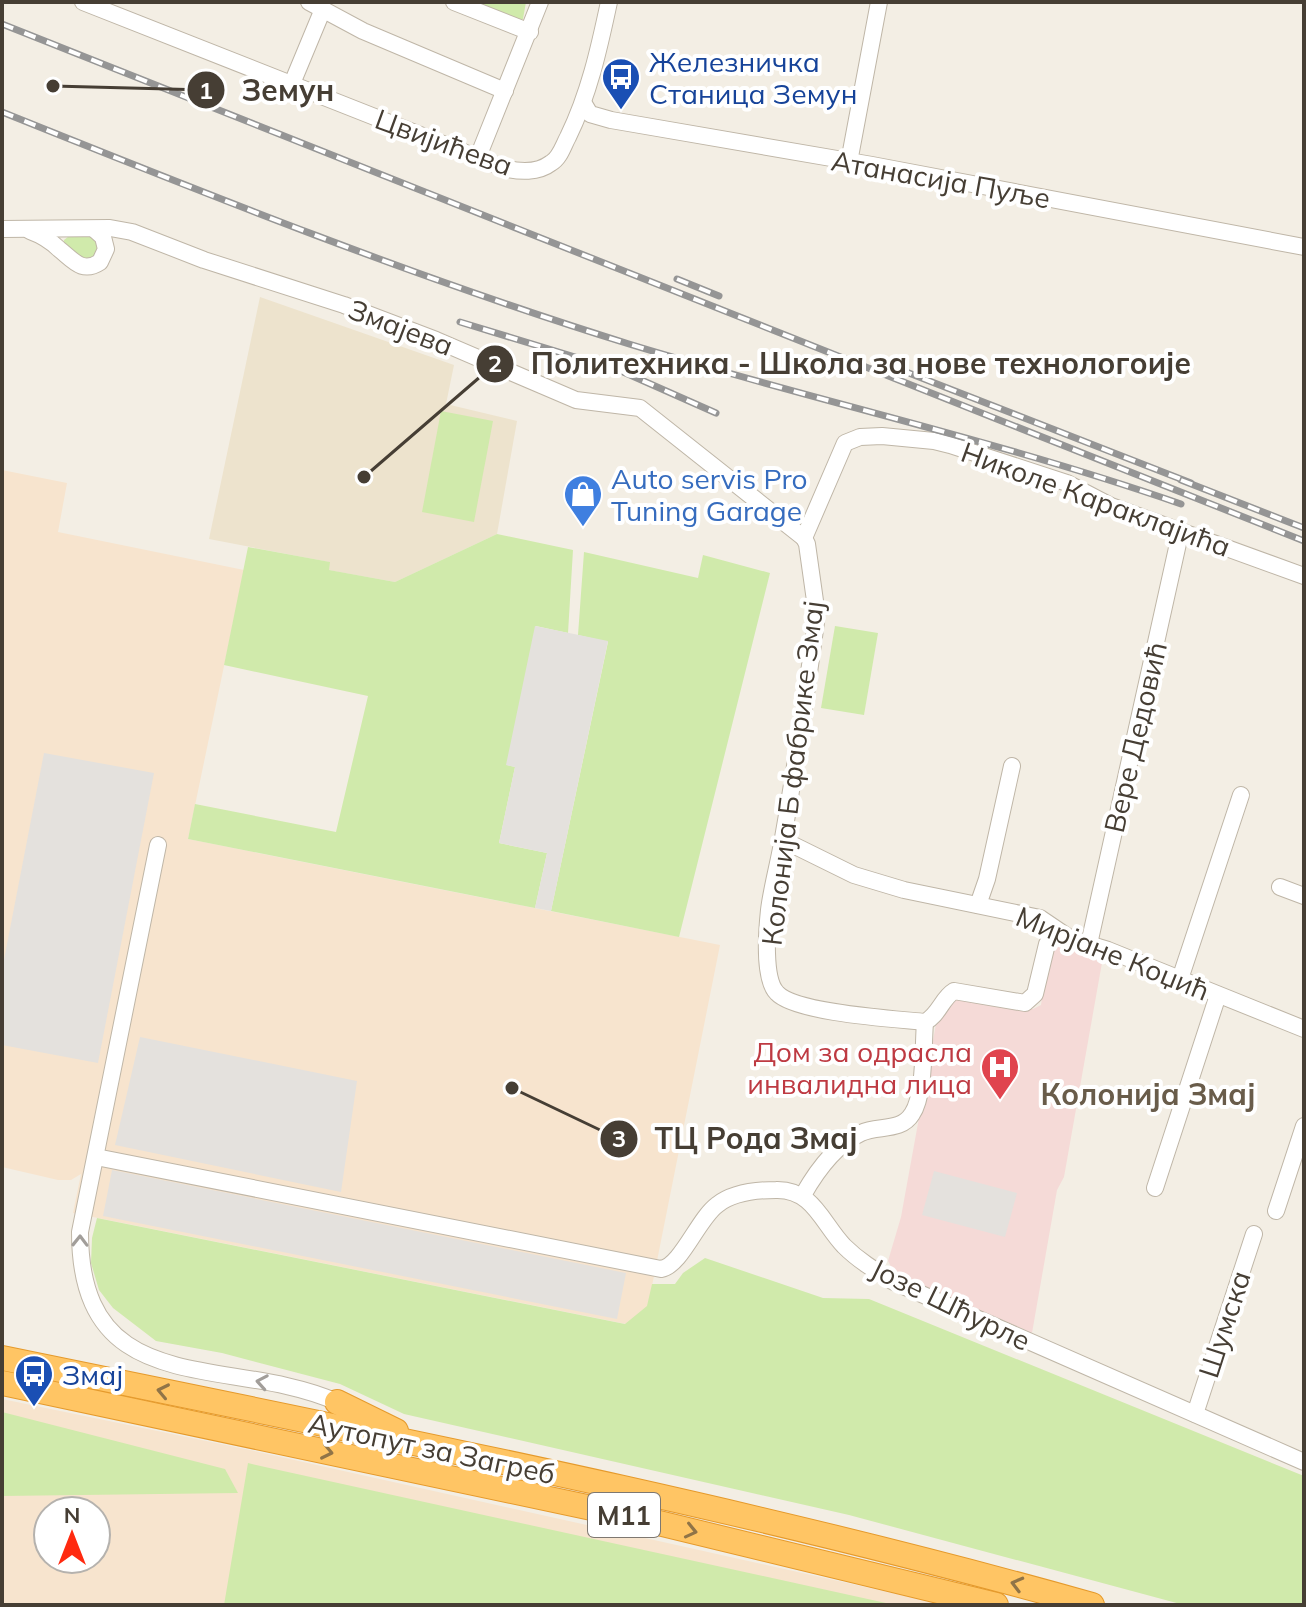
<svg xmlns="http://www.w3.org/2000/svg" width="1306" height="1607" viewBox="0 0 1306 1607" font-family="Mulish,sans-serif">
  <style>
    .commercial { fill: #f7e4ce; fill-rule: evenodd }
    .education { fill: #ede3cd }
    .medical { fill: #f5dad7 }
    .green { fill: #d0eaab }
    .parking { fill: #e4e1dd }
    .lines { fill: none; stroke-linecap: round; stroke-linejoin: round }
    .minor-casing { stroke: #bfb6a7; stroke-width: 18 }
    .highway-casing { stroke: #e59a2c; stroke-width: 26 }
    .minor { stroke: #fff; stroke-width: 16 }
    .highway { stroke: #ffc564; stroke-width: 24 }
    .rail-casing { stroke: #959595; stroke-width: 7 }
    .rail { stroke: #fff; stroke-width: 4; stroke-dasharray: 12; stroke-linecap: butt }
    .oneway { stroke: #a29e9a }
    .oneway2 { stroke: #907447 }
    .labels { text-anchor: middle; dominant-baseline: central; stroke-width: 8; stroke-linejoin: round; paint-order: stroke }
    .shield { fill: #fff; stroke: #7e7871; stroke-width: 2 }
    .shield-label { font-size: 26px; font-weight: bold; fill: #463e34 }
    .transit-label { font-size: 28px; fill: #164399; stroke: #fff; text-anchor: start }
    .street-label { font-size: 28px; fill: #463e34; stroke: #fff }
    .shop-label { font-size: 28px; fill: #366cbe; stroke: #fff; text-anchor: start }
    .health-label { font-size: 28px; fill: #be3a42; stroke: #fff; text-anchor: end }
    .neighbourhood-label { font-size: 30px; font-weight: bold; fill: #695c4a; stroke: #fff }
    .leader { fill: none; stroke: #463e34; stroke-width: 3 }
    .callout-dot { fill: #463e34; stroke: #fff; stroke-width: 3 }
    .mark-label { font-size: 24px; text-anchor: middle; font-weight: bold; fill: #fff }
    .callout-label { font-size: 30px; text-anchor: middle; font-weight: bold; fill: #463e34; stroke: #fff; stroke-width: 8; stroke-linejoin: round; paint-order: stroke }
  </style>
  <rect width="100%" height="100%" fill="#f3eee4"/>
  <g class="commercial">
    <polygon points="2,470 67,483 58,532 244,570 188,839 720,945 648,1306 626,1324 73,1213 81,1174 71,1180 58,1180 2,1167"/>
    <path d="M2,1399l248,51 696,155h-944zM48,1511h48v48h-48z"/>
  </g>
  <polygon class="education" points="260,297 454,365 446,404 517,421 497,534 395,582 328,570 329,562 209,539"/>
  <polygon class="medical" points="1054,945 1103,957 1064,1177 1057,1190 1032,1333 895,1274 888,1261 901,1217 936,1024 952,996 1023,1009 1033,1009 1041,1005 1049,951"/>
  <g class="green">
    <polygon points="465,2 526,2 523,19 519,23"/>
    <polygon points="73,233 93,233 102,247 88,263 63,246 64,240"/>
    <polygon points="441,411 493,421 474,522 422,512"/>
    <polygon points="497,534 573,550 568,633 536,626 507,765 515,767 499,843 547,853 535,908 188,839 195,804 336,832 368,696 224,665 248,547 330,562 329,570 395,582"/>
    <polygon points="584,552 698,578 703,555 770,573 679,937 551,911 608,642 578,635"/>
    <polygon points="835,626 878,633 864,715 821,708"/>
    <polygon points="97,1218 625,1324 647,1306 652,1284 675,1284 683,1273 705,1258 823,1298 869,1299 1304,1476 1304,1605 1184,1605 849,1515 404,1414 340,1384 222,1353 156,1341 113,1308 99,1290 91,1263 92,1238"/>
    <polygon points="2,1412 225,1469 238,1493 2,1496"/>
    <polygon points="248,1463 265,1467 895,1605 224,1605"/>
  </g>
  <g class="parking">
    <polygon points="535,626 608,641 551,911 535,908 547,853 499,843 515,767 506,765"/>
    <polygon points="44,753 154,773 98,1063 2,1045 2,970"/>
    <polygon points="140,1037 357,1081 341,1192 115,1145"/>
    <polygon points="112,1170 626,1273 617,1319 103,1216"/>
    <polygon points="934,1171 1017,1193 1005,1237 922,1215"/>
  </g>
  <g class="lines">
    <defs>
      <g id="minor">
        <path d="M83,2l421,166c15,4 34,5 47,-5 9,-5 12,-17 17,-26 21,-43 31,-88 41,-135"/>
        <polyline points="309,2 363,31 505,91"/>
        <polyline points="454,2 530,32"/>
        <polyline points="291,86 323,9"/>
        <polyline points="584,104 590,114 611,120 872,165 1304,247"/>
        <polyline points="478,157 540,2"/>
        <polyline points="849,162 879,2"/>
        <polyline points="2,229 110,228 132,232 204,260 344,305 436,340 576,400 640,408 804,538"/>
        <path d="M30,231c11,4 21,10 29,18 14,11 23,25 41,13l6,-13 -3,-12 -9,-8"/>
        <path d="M804,538l3,6 10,71c-10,74 -21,149 -34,223 -4,24 -11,48 -14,72 -2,19 -6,69 8,83 18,20 119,26 148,29 14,-7 17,-24 29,-31l71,12 10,-9 12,-50 9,-14"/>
        <polyline points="804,538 845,443 860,437 882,436 934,441 950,445 1067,483 1111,506 1304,576"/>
        <polyline points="783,840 854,875 904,890 1040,918 1071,939 1108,950 1304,1029"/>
        <path d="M158,845l-78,387c0,171 149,122 257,170"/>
        <polyline points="1280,887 1304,896"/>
        <polyline points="978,905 987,879 1012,766"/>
        <polyline points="1089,944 1181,530"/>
        <polyline points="1180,979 1241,795"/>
        <path d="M96,1157l565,112c20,-3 37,-50 56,-64 16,-13 39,-15 59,-15 37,-1 46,33 68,56 15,15 32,25 50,36l410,180"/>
        <polyline points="1155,1188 1218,995"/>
        <path d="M803,1195c13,-23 32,-50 58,-62 17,-8 40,-1 51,-19 13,-19 11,-68 13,-92"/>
        <polyline points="1276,1211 1304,1126"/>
        <polyline points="1195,1414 1254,1234"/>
      </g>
      <g id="highway">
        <path d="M2,1358c364,75 732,146 1090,247"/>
        <polyline points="2,1383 634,1517 996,1605"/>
        <polyline points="337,1402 396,1431"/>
      </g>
    </defs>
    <use href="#minor" class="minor-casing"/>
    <use href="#highway" class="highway-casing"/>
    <use href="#minor" class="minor"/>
    <use href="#highway" class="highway"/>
    <defs>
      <g id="rail">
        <polyline points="2,24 1304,541"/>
        <path d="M2,112c207,83 414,166 627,232 183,56 371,97 552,160"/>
        <polyline points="677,279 719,296"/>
        <polyline points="460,322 621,371 716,413"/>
        <polyline points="878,361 1191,483"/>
        <polyline points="1181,480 1304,528"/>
      </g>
    </defs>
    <use href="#rail" class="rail-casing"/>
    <use href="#rail" class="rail"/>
  </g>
  <defs><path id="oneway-chevron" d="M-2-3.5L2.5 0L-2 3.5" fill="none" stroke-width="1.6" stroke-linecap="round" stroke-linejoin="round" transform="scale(2)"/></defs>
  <g class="oneway">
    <use href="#oneway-chevron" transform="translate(80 1241) rotate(-89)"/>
    <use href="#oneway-chevron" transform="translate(262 1382) rotate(-170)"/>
  </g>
  <g class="oneway2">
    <use href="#oneway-chevron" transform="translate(163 1391) rotate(-168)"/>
    <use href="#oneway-chevron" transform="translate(327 1452) rotate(12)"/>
    <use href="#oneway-chevron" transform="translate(691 1531) rotate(13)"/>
    <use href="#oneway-chevron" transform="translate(1017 1584) rotate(-165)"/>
  </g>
  <defs>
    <symbol id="bus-pin" viewBox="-11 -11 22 30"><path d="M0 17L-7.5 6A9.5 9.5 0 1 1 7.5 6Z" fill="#1a4fb4" stroke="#fff"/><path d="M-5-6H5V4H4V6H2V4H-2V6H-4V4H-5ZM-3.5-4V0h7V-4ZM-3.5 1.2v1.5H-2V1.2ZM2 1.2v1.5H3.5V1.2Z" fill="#fff"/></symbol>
    <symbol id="shop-pin" viewBox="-11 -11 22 30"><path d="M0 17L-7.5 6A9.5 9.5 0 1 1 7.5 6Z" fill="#3f7fe0" stroke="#fff"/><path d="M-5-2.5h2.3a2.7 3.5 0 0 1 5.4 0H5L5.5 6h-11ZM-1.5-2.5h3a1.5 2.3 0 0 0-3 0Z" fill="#fff"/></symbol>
    <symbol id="hospital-pin" viewBox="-11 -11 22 30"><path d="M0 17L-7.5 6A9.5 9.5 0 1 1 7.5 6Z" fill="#e0444e" stroke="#fff"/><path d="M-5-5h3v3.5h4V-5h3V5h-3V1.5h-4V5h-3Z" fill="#fff"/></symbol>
  </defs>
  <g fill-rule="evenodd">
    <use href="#bus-pin" x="599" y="55" width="44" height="60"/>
    <use href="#shop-pin" x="561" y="472" width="44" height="60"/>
    <use href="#hospital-pin" x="978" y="1045" width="44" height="60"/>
    <use href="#bus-pin" x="12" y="1352" width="44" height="60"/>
  </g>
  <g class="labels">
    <rect class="shield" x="588" y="1493" width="72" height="44" rx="6"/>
    <g class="shield-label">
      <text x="624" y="1515">M11</text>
    </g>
    <g class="transit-label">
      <text x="649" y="61">Железничка<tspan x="649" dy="32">Станица Земун</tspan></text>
      <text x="62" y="1374">Змај</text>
    </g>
    <g class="street-label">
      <text transform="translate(444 142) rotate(20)">Цвијићева</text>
      <text transform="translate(941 179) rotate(10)">Атанасија Пуље</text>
      <text transform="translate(401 327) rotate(21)">Змајева</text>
      <text transform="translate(1096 499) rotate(20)">Николе Караклајића</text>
      <text transform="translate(1135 737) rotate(-77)">Вере Дедовић</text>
      <text transform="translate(792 773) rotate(-83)">Колонија Б фабрике Змај</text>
      <text transform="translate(1113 953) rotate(22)">Мирјане Коџић</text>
      <text transform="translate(951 1304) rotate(26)">Јозе Шћурле</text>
      <text transform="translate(1224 1324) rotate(-72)">Шумска</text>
      <text transform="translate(432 1448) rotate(12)">Аутопут за Загреб</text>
    </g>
    <g class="shop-label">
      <text x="611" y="478">Auto servis Pro<tspan x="611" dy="32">Tuning Garage</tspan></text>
    </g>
    <g class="health-label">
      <text x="972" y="1051">Дом за одрасла<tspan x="972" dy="32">инвалидна лица</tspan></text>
    </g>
    <g class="neighbourhood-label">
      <text x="1148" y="1094">Колонија Змај</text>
    </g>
  </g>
  <path class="leader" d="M53 86L206 90M364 477L495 364M512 1088L619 1139"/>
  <g class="callout-dot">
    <circle cx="53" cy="86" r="8"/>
    <circle cx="364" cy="477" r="8"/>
    <circle cx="512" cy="1088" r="8"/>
    <circle cx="206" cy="90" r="20"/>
    <circle cx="495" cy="364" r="20"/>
    <circle cx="619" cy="1139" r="20"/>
  </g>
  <g class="mark-label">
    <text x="206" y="99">1</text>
    <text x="495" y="372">2</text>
    <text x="619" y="1147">3</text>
  </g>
  <g class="callout-label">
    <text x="288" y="101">Земун</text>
    <text x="861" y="374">Политехника - Школа за нове технологоије</text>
    <text x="756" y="1149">ТЦ Рода Змај</text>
  </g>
  <rect width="1306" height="1607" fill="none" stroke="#463e34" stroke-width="8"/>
  <g transform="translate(72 1535)"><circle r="38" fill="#ffffff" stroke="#b5b2ae" stroke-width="2"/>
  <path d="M0-6L14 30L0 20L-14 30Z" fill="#ff2a10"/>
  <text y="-12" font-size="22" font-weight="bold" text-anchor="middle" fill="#463e34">N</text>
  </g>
</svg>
